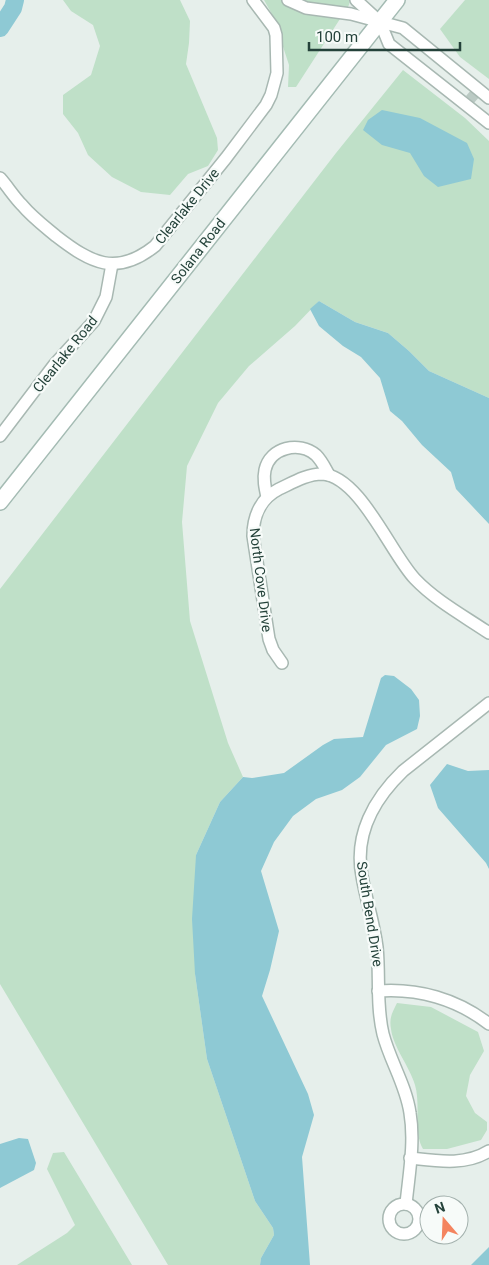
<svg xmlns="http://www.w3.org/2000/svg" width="489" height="1265" viewBox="0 0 489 1265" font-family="Roboto,sans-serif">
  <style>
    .green { fill: #bfe0c8 }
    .water { fill: #8ec9d4 }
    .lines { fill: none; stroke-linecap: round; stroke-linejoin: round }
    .river { stroke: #8ec9d4; stroke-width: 18 }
    .building { fill: #bbcac4 }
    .street-casing { stroke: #a8b8b2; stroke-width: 14 }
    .secondary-casing { stroke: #a4bbb3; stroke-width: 18 }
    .street { stroke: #fff; stroke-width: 11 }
    .secondary { stroke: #fff; stroke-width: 15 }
    .labels { text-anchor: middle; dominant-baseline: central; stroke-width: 4.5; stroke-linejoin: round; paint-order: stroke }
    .street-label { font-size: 14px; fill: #24423a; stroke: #f7fbf9 }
  </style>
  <rect width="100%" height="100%" fill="#e6efeb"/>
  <g class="green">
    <polygon points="63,0 180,0 190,21 189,43 186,64 217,138 218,150 208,166 188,174 170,195 141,192 112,177 88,155 78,133 63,114 63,95 91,75 100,46 93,25 71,11"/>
    <polygon points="264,0 350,0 349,5 296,87 288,87 289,65 273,16"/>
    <polygon points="465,0 489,0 489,79 460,57 440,29"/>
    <polygon points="403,70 465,118 489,141 489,398 429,371 409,351 388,333 355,322 319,301 295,326 249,366 218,403 187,466 182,522 190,621 228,743 243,777 220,802 196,855 195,974 207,1059 255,1201 273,1228 274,1235 261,1258 260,1265 168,1265 0,984 0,589 336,153"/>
    <path d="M397,1003l34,4 47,25 6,19 -14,24 -4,21 9,17 12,9v8l-6,10 -34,9h-24c-10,-16 -2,-44 -8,-64 -5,-18 -22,-38 -24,-56 -2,-11 1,-16 6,-26z"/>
    <polygon points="64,1152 132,1265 17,1265 67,1233 75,1225 47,1169 53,1153"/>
  </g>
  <g class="water">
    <polygon points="382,110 420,118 467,143 474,159 471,179 438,187 424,176 410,153 382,145 363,130 368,120"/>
    <polygon points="319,301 355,322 388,333 409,351 429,371 489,398 489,524 456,489 451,472 422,445 402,421 390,411 380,378 361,357 343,346 319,326 310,309"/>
    <polygon points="385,675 394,676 411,689 419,700 420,716 417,729 386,745 360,777 342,790 316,799 293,816 274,842 261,871 279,931 270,970 262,996 308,1094 314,1115 302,1157 310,1265 260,1265 261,1258 274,1235 273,1228 255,1201 207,1059 195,974 192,919 196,855 220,802 243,777 252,778 284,773 323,745 334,739 363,737 381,678"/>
    <polygon points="447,764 468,771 489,770 489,869 486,863 438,808 430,785"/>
    <polygon points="19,1138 28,1139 36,1163 34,1170 0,1188 0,1144"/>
    <polygon points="489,1247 489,1265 471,1265"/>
  </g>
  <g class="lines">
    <polyline class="river" points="0,28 13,8 15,0"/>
  </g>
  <polygon class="building" points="472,89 480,96 474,103 466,96"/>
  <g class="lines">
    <defs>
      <g id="street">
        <polyline points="288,0 306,8 351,14 403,28 489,98"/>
        <polyline points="356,0 380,22 389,44 489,123"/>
        <path d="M0,178c8,9 14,19 22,27 10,12 22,21 34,31 35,27 60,41 99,10l71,-88 40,-53 5,-10 6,-22 -1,-38 -2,-7 -21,-28"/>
        <polyline points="0,436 54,365 94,321 106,297 112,264"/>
        <path d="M267,497c-2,-9 -4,-18 -2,-27 5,-23 34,-29 51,-15 6,6 9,13 13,20"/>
        <path d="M282,663l-9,-13 -4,-11 -16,-103c0,-20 8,-38 26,-47 13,-6 28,-15 43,-15 38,2 69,80 93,105 21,22 49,37 74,54"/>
        <path d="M378,991c40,-3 79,8 111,33"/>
        <path d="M410,1158c27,3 55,8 79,-7"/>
        <circle cx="404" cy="1219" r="15"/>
        <path d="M406,1204c3,-30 9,-62 4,-91 -4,-28 -20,-52 -27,-79 -7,-29 -3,-58 -6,-87 -3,-24 -11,-47 -15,-71 -8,-41 12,-77 41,-105l86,-68"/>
      </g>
      <polyline id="secondary" points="0,502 397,0"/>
    </defs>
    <use href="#street" class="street-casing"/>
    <use href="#secondary" class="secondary-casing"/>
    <use href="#street" class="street"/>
    <use href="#secondary" class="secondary"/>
  </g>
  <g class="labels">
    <g class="street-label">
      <text transform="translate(187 206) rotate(-51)">Clearlake Drive</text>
      <text transform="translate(198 251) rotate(-52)">Solana Road</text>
      <text transform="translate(65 354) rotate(-51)">Clearlake Road</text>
      <text transform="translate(261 580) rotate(83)">North Cove Drive</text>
      <text transform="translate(370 914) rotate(81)">South Bend Drive</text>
    </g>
  </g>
  <g transform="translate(444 1220) rotate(341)"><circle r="24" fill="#f7fbf9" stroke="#a3b1ad"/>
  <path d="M0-4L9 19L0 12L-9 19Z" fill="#f4845f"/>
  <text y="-8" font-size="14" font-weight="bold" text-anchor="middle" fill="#24423a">N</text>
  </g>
  <path d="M309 42v8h151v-8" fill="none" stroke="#24423a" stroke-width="2.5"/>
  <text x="316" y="42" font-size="15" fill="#24423a" stroke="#f7fbf9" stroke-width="4" paint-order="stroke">100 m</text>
</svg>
